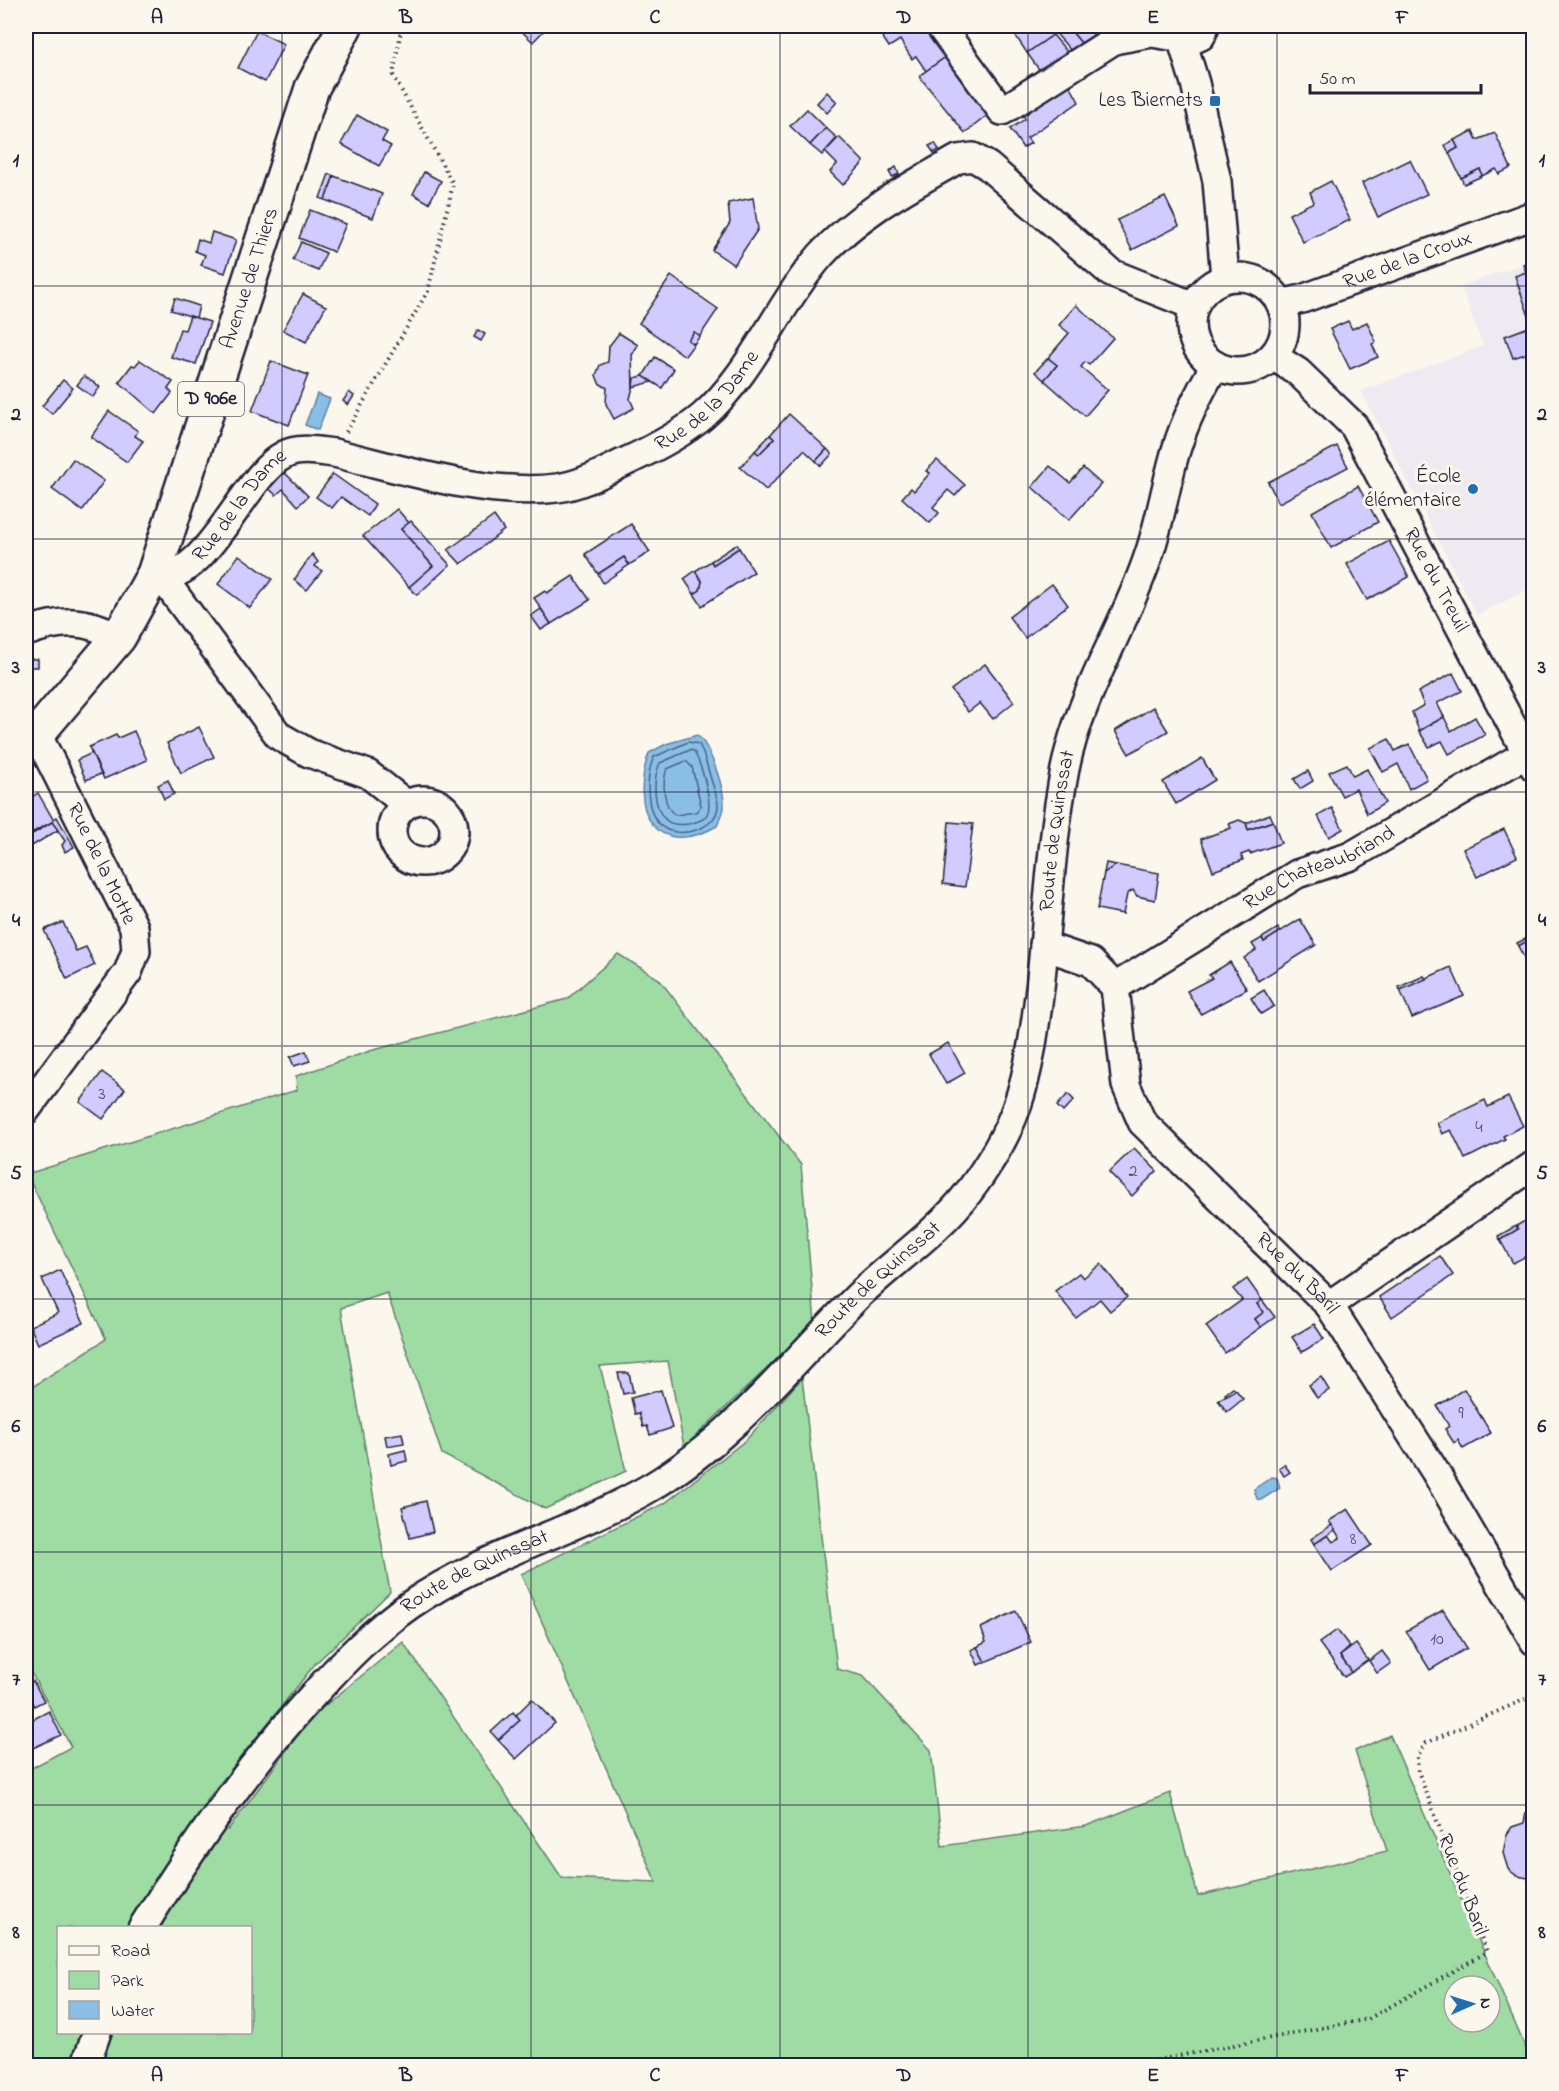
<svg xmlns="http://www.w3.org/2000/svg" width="1559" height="2091" viewBox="0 0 1559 2091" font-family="'Indie Flower',sans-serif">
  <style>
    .built { fill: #eeeaf1 }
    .green { fill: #9fdca3; stroke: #607f6f; stroke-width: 1.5; fill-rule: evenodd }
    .water { fill: #89bfe7; stroke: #6080a2; stroke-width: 1.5 }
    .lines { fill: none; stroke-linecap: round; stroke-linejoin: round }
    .shore { stroke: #4b6180; stroke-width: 1.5 }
    .building { fill: #d1cbfe; stroke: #22223b; stroke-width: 1.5 }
    .minor-casing { stroke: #22223b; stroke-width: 32 }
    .primary-casing { stroke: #22223b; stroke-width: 38 }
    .path { stroke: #22223b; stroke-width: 4; stroke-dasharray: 1.5 4.5; stroke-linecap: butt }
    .minor { stroke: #fbf7ec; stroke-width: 27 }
    .primary { stroke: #fbf7ec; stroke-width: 33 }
    .grid { fill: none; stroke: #22223b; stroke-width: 1.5; stroke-opacity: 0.55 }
    .poi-dot { fill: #1f6fb2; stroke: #fbf7ec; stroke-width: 2 }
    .labels { text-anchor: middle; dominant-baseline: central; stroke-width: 6; stroke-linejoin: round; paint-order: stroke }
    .number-label { font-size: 18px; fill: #4e4c6c }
    .shield { fill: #fbf7ec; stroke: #636270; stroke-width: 1.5 }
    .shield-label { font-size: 20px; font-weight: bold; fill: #22223b }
    .poi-label { font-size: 21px; fill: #22223b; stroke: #fbf7ec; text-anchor: end }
    .street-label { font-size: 21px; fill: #22223b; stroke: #fbf7ec }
    .neatline { fill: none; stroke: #22223b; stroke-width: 2 }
    .grid-label { font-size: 20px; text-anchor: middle; font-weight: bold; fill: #22223b }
  </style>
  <rect width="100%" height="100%" fill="#fbf7ec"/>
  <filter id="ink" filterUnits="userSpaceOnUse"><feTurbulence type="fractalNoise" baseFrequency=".0167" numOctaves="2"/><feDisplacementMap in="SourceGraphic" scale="12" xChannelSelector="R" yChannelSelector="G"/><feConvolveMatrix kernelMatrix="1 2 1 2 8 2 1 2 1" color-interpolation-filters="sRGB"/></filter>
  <g filter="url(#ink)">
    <polygon class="built" points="1533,260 1533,587 1477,615 1361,391 1483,346 1461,286"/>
    <path class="green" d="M618,954l41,25 142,186 14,158 -131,124 -16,-86 -68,5 26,105 -81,38 -103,-55 -55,-161 -46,15 49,284 -75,72 -109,137 22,29 83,-113 92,-75 159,236 94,4 -135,-308 144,-71 81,-63 56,-62 35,291 26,7 68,74 11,96 144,-20 84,-33 28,103 189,-45 -32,-100 35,-16 143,330 -1507,1v-295l45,-24 -45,-84v-272l80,-52 -79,-165 270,-84 -1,-14 74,-25 197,-52zM58,1928h192v104h-192zM1454,1986h36v36h-36z"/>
    <g class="water">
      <polygon points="317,394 330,399 318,430 305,425"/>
      <path d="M697,735c13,10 28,55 27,72 0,6 -5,13 -7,19 -63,35 -88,-17 -68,-73l17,-9z"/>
      <polygon points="1272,1477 1277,1478 1280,1488 1261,1500 1257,1499 1254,1489"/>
    </g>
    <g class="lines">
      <g class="shore">
        <path d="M688,742l11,2c6,12 8,22 12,35 2,8 7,18 7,27 -1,25 -44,35 -59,18 -14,-15 -13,-50 -5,-67z"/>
        <path d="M690,750l4,1c6,12 22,56 11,66 -3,4 -12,6 -17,7 -7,1 -17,1 -22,-4 -14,-12 -13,-43 -6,-57z"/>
        <path d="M686,761l6,6 9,39 -5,6 -21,3c-12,-8 -13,-34 -8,-46z"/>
      </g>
    </g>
    <g class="building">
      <polygon points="516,26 548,26 533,42"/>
      <polygon points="875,26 926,26 947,56 926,71 916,56 912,59 900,40 889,47"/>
      <polygon points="1009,26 1045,26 1053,35 1027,53"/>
      <polygon points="1059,26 1067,26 1083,45 1072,52 1053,30"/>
      <polygon points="1067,26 1087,26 1095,37 1083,45"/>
      <polygon points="257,31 284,44 265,82 238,68"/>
      <polygon points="1053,35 1069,54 1040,71 1027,53"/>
      <polygon points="947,56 989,114 965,133 919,76"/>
      <polygon points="1067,80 1079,102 1027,138 1031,143 1023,148 1010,129 1025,119 1022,111"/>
      <polygon points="827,92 837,102 827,113 817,103"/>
      <polygon points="807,109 826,128 810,145 790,126"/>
      <polygon points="357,115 387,132 382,141 391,146 379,166 341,144"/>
      <polygon points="826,128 837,138 822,155 810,145"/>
      <polygon points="1473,131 1477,140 1495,133 1511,168 1499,174 1496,169 1482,176 1480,169 1461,178 1449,153 1458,148 1454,140"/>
      <polygon points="839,137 864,162 843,185 830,172 837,164 825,152"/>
      <polygon points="1454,140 1458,148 1449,153 1445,145"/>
      <polygon points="935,143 939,150 934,153 929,146"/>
      <polygon points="1410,160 1427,194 1378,217 1362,183"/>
      <polygon points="896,167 899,174 892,177 889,172"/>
      <polygon points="1480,169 1482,176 1464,184 1461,178"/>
      <polygon points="424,172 441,181 429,203 413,194"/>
      <polygon points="329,174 334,176 325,200 320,198"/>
      <polygon points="334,176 382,194 373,218 325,200"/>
      <polygon points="1331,181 1350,220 1303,242 1289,214 1314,202 1310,192"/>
      <polygon points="1165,197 1179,226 1132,250 1117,220"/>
      <polygon points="753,198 758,229 734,265 712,250 730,223 728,203"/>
      <polygon points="310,210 346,224 334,252 299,238"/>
      <polygon points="212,232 236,240 225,273 201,265 205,255 195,251 198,239 209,243"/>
      <polygon points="301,242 326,253 318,271 293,260"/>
      <polygon points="1534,260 1534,318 1530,319 1515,276 1526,272 1523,264"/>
      <polygon points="671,276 718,309 700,336 694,332 688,340 694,344 685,356 639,323"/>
      <polygon points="303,294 326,306 306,342 283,330"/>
      <polygon points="175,298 199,306 196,318 171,310"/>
      <polygon points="1076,305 1113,338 1089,365 1085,362 1081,367 1108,390 1085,416 1044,380 1057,365 1048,358 1069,333 1059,325"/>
      <polygon points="190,316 210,322 196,364 171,357 180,329 185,330"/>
      <polygon points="1348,321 1352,329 1367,322 1376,342 1372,344 1378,357 1350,369 1330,329"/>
      <polygon points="1534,325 1534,351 1513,358 1505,336"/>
      <polygon points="478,330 485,334 481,341 474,337"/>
      <polygon points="694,332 700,336 694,344 688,340"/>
      <polygon points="619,333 638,345 632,355 633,387 630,399 634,408 614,419 606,404 607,388 599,383 596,375 600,365 608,362 609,346"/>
      <polygon points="655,357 674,369 662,388 643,376"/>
      <polygon points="1048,358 1057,365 1044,380 1035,372"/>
      <polygon points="140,360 173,382 168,389 172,393 156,414 119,382 132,365 135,366"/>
      <polygon points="271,361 308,375 289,425 252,411"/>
      <polygon points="84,376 100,387 93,397 77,385"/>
      <polygon points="643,376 652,382 633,387 634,378"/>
      <polygon points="63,380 73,388 52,414 42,406"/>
      <polygon points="349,392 354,396 348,405 343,401"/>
      <polygon points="109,411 138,431 135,436 143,441 127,462 91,437"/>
      <polygon points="789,414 827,449 816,461 804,450 766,490 740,467 755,451 759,454 774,439 770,435"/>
      <polygon points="770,435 774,439 759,454 755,451"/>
      <polygon points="1337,446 1348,467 1279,503 1268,482"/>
      <polygon points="827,449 832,454 821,466 816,461"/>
      <polygon points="73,459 104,481 82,511 52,489"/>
      <polygon points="937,460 965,485 955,496 948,490 933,507 939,513 930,523 902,498 911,488 914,491 930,473 926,471"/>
      <polygon points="1050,466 1070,483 1083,468 1101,484 1069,520 1032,487"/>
      <polygon points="282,470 308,496 298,506 283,489 276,495 265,485"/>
      <polygon points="333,474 375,504 368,516 341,497 332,508 316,497"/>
      <polygon points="1358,486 1378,522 1331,548 1312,512"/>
      <polygon points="397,509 409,523 401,529 433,566 409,587 363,536"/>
      <polygon points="494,516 504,530 461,564 448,550"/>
      <polygon points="411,521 450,565 417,595 409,587 433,566 401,529"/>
      <polygon points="631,524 650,552 629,565 624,557 598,574 585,554"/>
      <polygon points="1389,541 1409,577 1367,600 1347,564"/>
      <polygon points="737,544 739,548 713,565 711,561"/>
      <polygon points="739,548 754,572 702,606 694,594 700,590 702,581 695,571 711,561 713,565"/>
      <polygon points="312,554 318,562 315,566 322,571 307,590 294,580"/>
      <polygon points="239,555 272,579 250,608 218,584"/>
      <polygon points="624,557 629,565 603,583 598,574"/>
      <polygon points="695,571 702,581 700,590 694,594 684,579"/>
      <polygon points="573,576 590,600 551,624 534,598 545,591 547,593"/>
      <polygon points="1052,584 1068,605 1025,638 1009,617"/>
      <polygon points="541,609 551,624 541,630 531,616"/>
      <rect x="26" y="659" width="12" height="8"/>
      <polygon points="985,664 1014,702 993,719 980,703 968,712 951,690"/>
      <polygon points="1453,673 1462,691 1437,703 1444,717 1419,731 1412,712 1424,705 1418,692"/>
      <polygon points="1153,707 1168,731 1129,754 1115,731"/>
      <polygon points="1444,717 1451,731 1475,717 1485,735 1449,754 1442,741 1429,747 1419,731"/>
      <polygon points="199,727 214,757 181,773 167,743"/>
      <polygon points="134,731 147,760 104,779 89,747 116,735 118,738"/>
      <polygon points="1389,739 1395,751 1409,744 1427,779 1409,789 1398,764 1383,772 1370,748"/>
      <polygon points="92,753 101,774 86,780 77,760"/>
      <polygon points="1202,758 1215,780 1176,804 1163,782"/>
      <polygon points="1347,764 1353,776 1367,769 1385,803 1367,814 1356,789 1342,796 1329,772"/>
      <polygon points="1308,771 1313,781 1300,789 1294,779"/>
      <polygon points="168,780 174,794 164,799 158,785"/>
      <polygon points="38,793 53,819 57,817 74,847 65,852 62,845 65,841 52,822 26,836 26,801"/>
      <polygon points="1332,808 1343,829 1329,837 1318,816"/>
      <polygon points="1270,814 1273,821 1248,830 1246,823"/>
      <polygon points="1239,820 1246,823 1248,830 1273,821 1281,843 1250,854 1249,852 1241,855 1243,860 1213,871 1201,839 1231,828 1229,824"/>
      <polygon points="52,822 58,830 32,846 26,838"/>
      <polygon points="949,822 973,824 965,887 943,884"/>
      <polygon points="1504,829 1517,857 1477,877 1463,849"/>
      <polygon points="1106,863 1116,865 1104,873"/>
      <polygon points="1116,865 1159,873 1155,900 1137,896 1133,890 1127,894 1123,914 1097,909 1104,873"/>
      <polygon points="1300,919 1316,945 1258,981 1244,958 1256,950 1252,944 1262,938 1264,942"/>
      <polygon points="63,922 76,951 86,947 95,965 67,979 44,930"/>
      <polygon points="1278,928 1280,932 1264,942 1262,938"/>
      <polygon points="1534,935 1534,938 1518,946 1517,943"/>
      <polygon points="1534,938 1534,965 1529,967 1518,946"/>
      <polygon points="1230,962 1247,989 1201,1014 1187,991 1212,978 1209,975"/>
      <polygon points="1451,967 1464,996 1412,1018 1400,990"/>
      <polygon points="1424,976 1426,979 1400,990 1399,987"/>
      <polygon points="1264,990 1274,1006 1261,1014 1251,998"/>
      <polygon points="948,1043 965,1073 946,1084 929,1054"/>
      <polygon points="306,1051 310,1061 294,1066 290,1057"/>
      <polygon points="102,1072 125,1089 103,1119 80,1102"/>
      <polygon points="1068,1094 1074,1100 1063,1112 1057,1106"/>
      <polygon points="1508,1097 1523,1126 1503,1136 1505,1139 1465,1159 1451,1130 1442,1134 1437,1123 1485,1100 1488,1107"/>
      <polygon points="1134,1148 1157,1171 1132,1196 1109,1172"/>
      <polygon points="1534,1216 1534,1252 1513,1263 1500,1240 1518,1229 1516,1226"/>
      <polygon points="1516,1226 1518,1229 1500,1240 1498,1236"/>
      <polygon points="1440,1256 1453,1275 1392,1317 1379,1297"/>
      <polygon points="1101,1264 1127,1297 1110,1311 1100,1299 1076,1318 1055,1291 1079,1273 1083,1278"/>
      <polygon points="60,1270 84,1323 38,1344 30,1326 58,1313 42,1279"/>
      <polygon points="1247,1279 1262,1300 1257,1304 1264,1312 1255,1319 1261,1327 1225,1353 1206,1326 1242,1300 1233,1289"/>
      <polygon points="1262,1300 1275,1317 1261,1327 1255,1319 1264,1312 1257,1304"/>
      <polygon points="1314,1324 1324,1339 1302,1352 1292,1337"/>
      <polygon points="618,1373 629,1373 633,1392 623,1394"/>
      <polygon points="1321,1377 1329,1390 1317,1398 1309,1385"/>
      <polygon points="1233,1388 1236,1390 1228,1397 1225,1394"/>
      <polygon points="1464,1389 1491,1433 1463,1449 1458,1440 1454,1443 1445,1429 1449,1426 1437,1406"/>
      <polygon points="661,1390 672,1428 650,1435 647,1426 643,1427 639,1413 635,1414 631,1398"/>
      <polygon points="1236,1390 1243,1399 1227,1412 1218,1400"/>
      <polygon points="402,1433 404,1443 387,1446 385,1436"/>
      <polygon points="405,1450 407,1461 391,1465 389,1454"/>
      <polygon points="1284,1464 1290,1472 1284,1476 1279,1468"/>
      <polygon points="426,1501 433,1532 410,1538 402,1507"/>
      <polygon points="1348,1509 1372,1545 1332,1571 1314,1544 1328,1535 1333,1542 1340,1538 1329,1521"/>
      <polygon points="1332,1525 1335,1530 1314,1544 1311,1539"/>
      <polygon points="1443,1610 1467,1648 1430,1670 1406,1631"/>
      <polygon points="1016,1611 1031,1642 985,1662 977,1647 986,1642 981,1628"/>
      <polygon points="1337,1630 1350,1647 1340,1656 1352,1672 1344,1677 1319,1643"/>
      <polygon points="1356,1644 1368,1660 1352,1672 1340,1656"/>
      <polygon points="977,1647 985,1662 978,1665 971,1650"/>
      <polygon points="1382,1651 1391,1663 1377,1673 1369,1661"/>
      <polygon points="33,1681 44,1701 34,1706 26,1690 26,1685"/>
      <polygon points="532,1699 555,1723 516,1759 498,1740 520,1720 516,1715"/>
      <polygon points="49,1711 61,1735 33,1748 26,1732 26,1723"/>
      <polygon points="513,1712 520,1720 498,1740 491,1732"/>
      <polygon points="1526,1813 1534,1815 1534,1879 1517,1876 1508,1869 1503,1853 1507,1834 1512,1827 1524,1823"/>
    </g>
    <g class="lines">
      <defs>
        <g id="minor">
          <polyline points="940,26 1002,111 1136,26"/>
          <polyline points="1171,30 1176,37 1188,42 1201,36 1205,26"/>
          <polyline points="1119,39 1152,33 1176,37"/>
          <polyline points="1182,41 1195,83 1217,181 1225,278"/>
          <circle cx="1238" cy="324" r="47"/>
          <path id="s1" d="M1281,304l21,-5 232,-84"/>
          <path id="s2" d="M1273,356l25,16 56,54 180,341"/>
          <path id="s3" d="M154,574c49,16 90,-99 130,-119 14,-8 34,-4 50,-2 67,16 154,44 223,35 24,-3 47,-16 68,-26 26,-12 56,-27 78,-46 49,-43 76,-113 118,-161 38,-42 88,-68 137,-96l15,-2 15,9 123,107 83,33"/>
          <polyline points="162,577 279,736 309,753 368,774 406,804"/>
          <path d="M26,632c36,-13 59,-13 93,5"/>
          <circle cx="423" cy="831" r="31"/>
          <path id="s4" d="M1044,946l47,16 24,25 11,98 16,37 187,183 107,168 98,168"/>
          <path id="s5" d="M1115,987l182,-113 54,-18 175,-102"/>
          <polyline points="26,1110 128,972 136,951 134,927 37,734"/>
          <polyline points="1329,1305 1534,1165"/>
          <path id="s6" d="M142,1928c52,-83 106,-162 172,-234 30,-33 60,-64 96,-89 75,-52 165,-73 243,-119 81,-49 139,-124 205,-190 36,-35 79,-63 110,-103 19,-25 39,-58 49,-87 13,-38 18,-79 23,-118 8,-74 11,-147 25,-219 15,-76 60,-142 84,-215 12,-35 17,-72 28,-107 9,-29 23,-56 38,-82"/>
          <polyline points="85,2066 97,2032"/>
        </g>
        <g id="primary">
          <path id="s7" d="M26,743l11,-9 82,-97 35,-63 158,-486 33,-62"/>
        </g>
      </defs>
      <use href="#minor" class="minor-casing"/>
      <use href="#primary" class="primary-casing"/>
      <g class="path">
        <polyline points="346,432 428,291 453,184 393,75 400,35 407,26"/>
        <polyline points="1127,2066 1368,2019 1487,1952 1418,1771 1417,1757 1426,1743 1528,1698 1534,1690"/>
      </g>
      <use href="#minor" class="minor"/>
      <use href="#primary" class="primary"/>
    </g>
  </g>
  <path class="grid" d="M282,26v2040M531,26v2040M780,26v2040M1028,26v2040M1277,26v2040M26,286h1508M26,539h1508M26,792h1508M26,1046h1508M26,1299h1508M26,1552h1508M26,1805h1508"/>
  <g class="poi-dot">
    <rect x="1209" y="95" width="12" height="12" rx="3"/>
    <circle cx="1473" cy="489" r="6"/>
  </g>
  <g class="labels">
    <g class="number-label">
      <text x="102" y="1095">3</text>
      <text x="1479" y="1128">4</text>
      <text x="1133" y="1172">2</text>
      <text x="1461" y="1414">9</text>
      <text x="1353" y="1540">8</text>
      <text x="1437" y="1640">10</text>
    </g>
    <rect class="shield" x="178" y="382" width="66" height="34" rx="4.5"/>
    <g class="shield-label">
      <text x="211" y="399">D 906e</text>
    </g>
    <g class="poi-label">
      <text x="1203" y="101">Les Biernets</text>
      <text x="1461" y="477">École<tspan x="1461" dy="24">élémentaire</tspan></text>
    </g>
    <g class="street-label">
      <text stroke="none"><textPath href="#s1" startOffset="134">Rue de la Croux</textPath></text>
      <text stroke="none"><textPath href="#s7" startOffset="524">Avenue de Thiers</textPath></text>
      <text stroke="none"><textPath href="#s3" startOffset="639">Rue de la Dame</textPath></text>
      <text stroke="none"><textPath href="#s3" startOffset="116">Rue de la Dame</textPath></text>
      <text stroke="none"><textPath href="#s2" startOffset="282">Rue du Treuil</textPath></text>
      <text stroke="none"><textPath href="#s6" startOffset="1503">Route de Quinssat</textPath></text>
      <text transform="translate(101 864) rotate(64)">Rue de la Motte</text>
      <text stroke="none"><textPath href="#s5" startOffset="237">Rue Chateaubriand</textPath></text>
      <text stroke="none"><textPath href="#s4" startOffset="440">Rue du Baril</textPath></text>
      <text stroke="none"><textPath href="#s6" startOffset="999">Route de Quinssat</textPath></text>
      <text stroke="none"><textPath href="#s6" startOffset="495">Route de Quinssat</textPath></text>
      <text transform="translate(1462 1885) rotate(69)">Rue du Baril</text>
    </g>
  </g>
  <rect width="1559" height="2091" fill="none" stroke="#fbf7ec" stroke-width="66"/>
  <rect x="57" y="1926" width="195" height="108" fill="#fbf7ec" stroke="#a4a2a5" stroke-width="1.5"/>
  <rect x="69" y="1946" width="30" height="9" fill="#fbf7ec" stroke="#a4a2a5" stroke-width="1.5"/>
  <text x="111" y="1956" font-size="18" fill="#22223b">Road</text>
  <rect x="69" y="1971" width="30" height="18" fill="#9fdca3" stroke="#a4a2a5" stroke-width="1.5"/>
  <text x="111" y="1986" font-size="18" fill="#22223b">Park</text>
  <rect x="69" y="2001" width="30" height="18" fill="#89bfe7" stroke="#a4a2a5" stroke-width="1.5"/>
  <text x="111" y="2016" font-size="18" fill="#22223b">Water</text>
  <g transform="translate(1472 2004) rotate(87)"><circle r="28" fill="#fbf7ec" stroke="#a4a2a5" stroke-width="1.5"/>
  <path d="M0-4.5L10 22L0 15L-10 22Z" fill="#1f6fb2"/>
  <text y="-9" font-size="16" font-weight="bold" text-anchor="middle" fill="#22223b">N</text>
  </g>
  <path d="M1310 84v9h171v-9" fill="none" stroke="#22223b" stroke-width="3"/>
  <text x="1319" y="84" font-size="18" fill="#22223b" stroke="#fbf7ec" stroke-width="4.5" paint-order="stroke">50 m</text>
  <rect x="33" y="33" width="1493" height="2025" class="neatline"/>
  <g class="grid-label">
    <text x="157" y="23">A</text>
    <text x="406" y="23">B</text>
    <text x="655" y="23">C</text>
    <text x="904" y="23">D</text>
    <text x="1153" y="23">E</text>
    <text x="1402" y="23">F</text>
    <text x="16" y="166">1</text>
    <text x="1542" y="166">1</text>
    <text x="16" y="420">2</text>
    <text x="1542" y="420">2</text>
    <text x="16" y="673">3</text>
    <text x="1542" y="673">3</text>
    <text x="16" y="926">4</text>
    <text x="1542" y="926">4</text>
    <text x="16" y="1179">5</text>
    <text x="1542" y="1179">5</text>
    <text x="16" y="1432">6</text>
    <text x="1542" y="1432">6</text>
    <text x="16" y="1685">7</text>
    <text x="1542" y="1685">7</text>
    <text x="16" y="1938">8</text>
    <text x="1542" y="1938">8</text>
    <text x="157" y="2081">A</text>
    <text x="406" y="2081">B</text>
    <text x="655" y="2081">C</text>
    <text x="904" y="2081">D</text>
    <text x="1153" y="2081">E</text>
    <text x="1402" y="2081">F</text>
  </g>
</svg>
